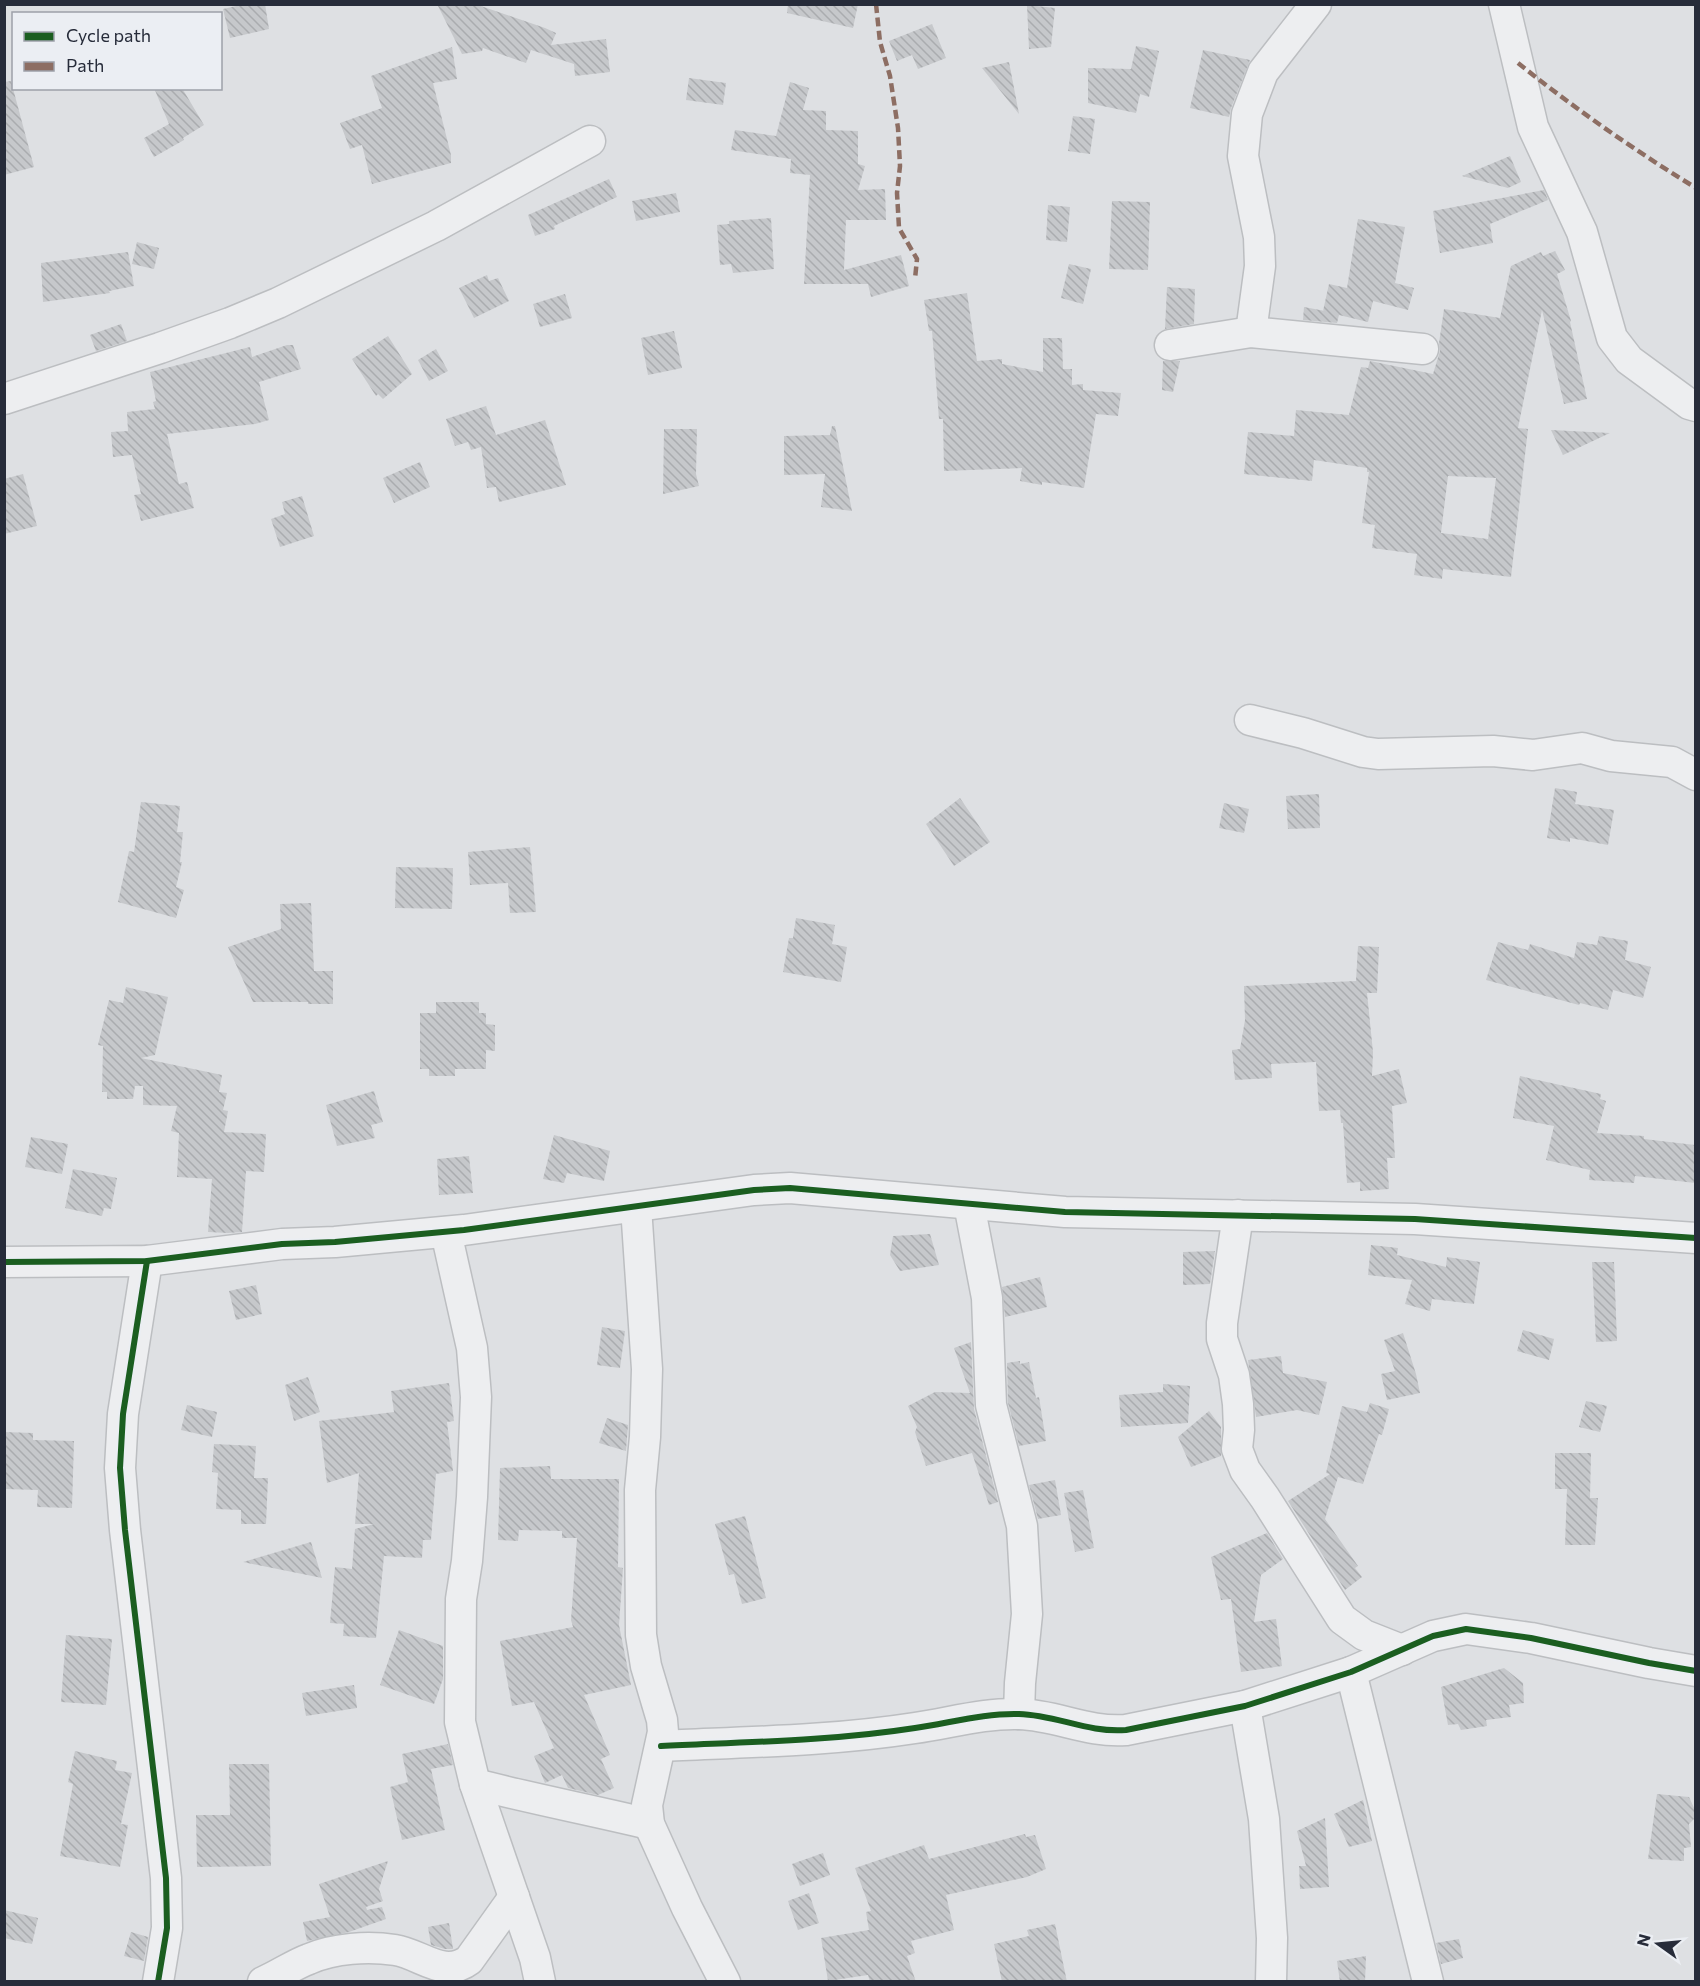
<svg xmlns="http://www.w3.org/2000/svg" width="1700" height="1986" viewBox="0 0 1700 1986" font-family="Commissioner,sans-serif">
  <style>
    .building { fill: url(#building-back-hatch); fill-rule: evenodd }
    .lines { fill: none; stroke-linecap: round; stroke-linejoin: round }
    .minor-casing { stroke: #bcbec1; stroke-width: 33 }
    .minor { stroke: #edeef0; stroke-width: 30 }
    .quiet { stroke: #8d6e63; stroke-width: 4.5; stroke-dasharray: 9 4.5; stroke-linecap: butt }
    .cycleway-casing { stroke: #ebeef3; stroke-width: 10 }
    .cycleway { stroke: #1b5e20; stroke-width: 6 }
  </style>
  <defs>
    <pattern id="building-back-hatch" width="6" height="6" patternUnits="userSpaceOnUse" patternTransform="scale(1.5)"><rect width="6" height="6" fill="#c6c8cb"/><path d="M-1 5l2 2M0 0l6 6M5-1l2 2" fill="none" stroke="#aaacaf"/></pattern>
  </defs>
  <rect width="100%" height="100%" fill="#dee0e3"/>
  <g class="building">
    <polygon points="245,4 265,4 269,29 230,38 223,9"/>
    <polygon points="437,4 475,4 545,28 556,33 551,45 606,39 610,72 575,76 574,64 531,50 526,63 483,48 482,51 462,54"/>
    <polygon points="788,4 858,4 853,28 787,13"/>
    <polygon points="1027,5 1055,8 1051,47 1029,49"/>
    <polygon points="932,24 946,58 918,69 912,55 897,61 889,41"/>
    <polygon points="1136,46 1159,51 1149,97 1140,94 1136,113 1088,103 1088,68 1131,69"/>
    <polygon points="452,47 457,79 433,83 451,155 451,163 372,184 362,145 350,149 340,123 382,108 371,76"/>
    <polygon points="1203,50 1250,60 1231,108 1229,117 1190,108"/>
    <polygon points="1009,62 1019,114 982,68"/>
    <polygon points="689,78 726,83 723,105 686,100"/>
    <polygon points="11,81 34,167 4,175 4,82"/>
    <polygon points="790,82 809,88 803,110 826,111 826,130 858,131 858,164 865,166 858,190 885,189 886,220 846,220 844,270 901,255 909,286 871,297 868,284 804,284 810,175 790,173 791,159 731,150 735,130 776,136"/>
    <polygon points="154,88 182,88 204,125 183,138 184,140 154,157 144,138 169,124"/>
    <polygon points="1073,116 1095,119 1090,154 1068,151"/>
    <polygon points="1510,156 1521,182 1508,188 1462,176"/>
    <polygon points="609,179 617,197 554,226 555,229 535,236 528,215"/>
    <polygon points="1544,190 1548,200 1490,224 1493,243 1440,253 1433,211"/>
    <polygon points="676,193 680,212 636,221 632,201"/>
    <polygon points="1112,201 1150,202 1148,270 1109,269"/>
    <polygon points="1048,205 1070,207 1067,242 1046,240"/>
    <polygon points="771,218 774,269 733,273 731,264 720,265 717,225 729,224 729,221"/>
    <polygon points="1358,219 1405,227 1395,283 1414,288 1408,310 1373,301 1368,322 1339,315 1337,323 1303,320 1304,307 1325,311 1323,311 1329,284 1347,288"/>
    <polygon points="137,242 159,248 154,269 132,264"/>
    <path d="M1555,251l10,19 -8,4 14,47 -1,1 17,77 -23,5 -22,-94 -24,118 10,1 -17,148 -68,-8 -1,10 -28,-4 3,-21 -45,-6 3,-23 -13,-2 7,-51h-2v-4l-53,-8 -2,21 -68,-7 4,-42 46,4 2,-26 53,5 12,-48 7,1 2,-7 63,13 7,-23 -1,-8 5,-34 56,9 11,-52 30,-14 2,4zM1448,476l48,2 -8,61 -47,-6z"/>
    <polygon points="128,252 134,286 109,291 110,293 43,302 41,263"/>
    <polygon points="1069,264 1091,269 1083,304 1061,298"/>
    <polygon points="487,275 489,281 498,278 509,301 474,318 459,288"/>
    <polygon points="1167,287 1195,289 1194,324 1165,329"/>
    <polygon points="967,293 977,361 1002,359 1002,364 1043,372 1043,338 1062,338 1063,369 1072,369 1072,385 1083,384 1083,390 1121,393 1118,416 1096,414 1084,488 1042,482 1042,485 1020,481 1022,468 944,471 943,419 939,419 932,331 929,331 924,300"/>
    <polygon points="565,294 572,318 540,327 533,304"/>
    <polygon points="121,324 127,341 96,351 90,335"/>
    <polygon points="674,331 682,368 648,375 641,338"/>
    <polygon points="388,336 412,374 383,399 378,394 376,396 352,359"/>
    <polygon points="287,345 293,345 301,369 259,382 269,420 255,424 167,434 179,484 187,482 194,508 141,521 134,495 141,494 132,455 113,457 111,432 128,431 127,412 155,409 153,402 156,401 150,372 250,347 252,357"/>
    <polygon points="436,349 448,371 429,381 418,360"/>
    <polygon points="1163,361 1180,361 1173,392 1162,390"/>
    <polygon points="486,406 496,435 545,420 566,485 499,502 496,487 487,488 481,447 471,450 468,442 455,446 446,419"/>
    <polygon points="832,426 835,426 852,511 821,507 825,474 784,475 784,436 830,435"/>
    <polygon points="664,429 697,429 696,474 699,486 663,494"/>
    <polygon points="1551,430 1610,433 1563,455"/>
    <polygon points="420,462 430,487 394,503 383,478"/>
    <polygon points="23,474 37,526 4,534 4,479"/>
    <polygon points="302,496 314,536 280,547 271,519 285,514 282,502"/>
    <polygon points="1555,788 1577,792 1575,804 1614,810 1608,845 1570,838 1570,842 1547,838"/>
    <polygon points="1319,794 1320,828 1288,829 1286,796"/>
    <polygon points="960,798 990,842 954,866 926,824"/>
    <polygon points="141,802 180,806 177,832 183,832 180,862 182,862 176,887 184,890 176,918 118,902 129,851 134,852"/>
    <polygon points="1224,803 1249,809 1244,833 1219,828"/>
    <polygon points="530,847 536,912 510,913 508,883 470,885 468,852"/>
    <polygon points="396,867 453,868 452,909 395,908"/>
    <polygon points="311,903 314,971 333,971 333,1004 308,1004 308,1002 253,1002 228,947 281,929 280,904"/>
    <polygon points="796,918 835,925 832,944 847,947 841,982 783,972 789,938 793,938"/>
    <polygon points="1599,936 1628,941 1625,960 1651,967 1643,998 1613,990 1608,1010 1580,1003 1579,1005 1486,980 1498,942 1528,950 1530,944 1574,958 1577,942 1597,945"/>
    <polygon points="1358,946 1379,947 1377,993 1367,993 1373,1052 1372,1076 1399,1069 1407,1103 1392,1106 1395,1158 1387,1158 1389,1189 1360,1191 1360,1182 1347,1183 1343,1123 1341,1123 1340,1110 1319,1111 1316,1062 1271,1064 1272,1078 1235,1080 1232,1050 1240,1049 1245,1020 1244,986 1356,981"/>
    <polygon points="126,987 168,997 155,1055 141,1058 222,1075 219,1092 227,1093 223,1110 228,1111 224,1132 266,1134 264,1172 246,1171 242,1232 228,1233 208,1232 212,1179 177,1177 179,1133 171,1131 177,1106 143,1105 143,1086 135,1086 133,1099 107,1099 107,1092 102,1092 103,1046 98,1045 109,1000 123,1003"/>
    <polygon points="436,1002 479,1002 479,1013 486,1013 486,1024 495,1025 495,1051 486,1050 486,1069 455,1069 455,1076 429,1076 429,1069 420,1069 420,1013 436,1013"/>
    <polygon points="1520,1076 1601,1094 1600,1099 1606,1101 1597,1133 1644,1136 1644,1139 1695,1145 1695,1183 1635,1176 1634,1183 1589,1180 1590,1170 1546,1160 1554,1126 1513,1118"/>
    <polygon points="374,1091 383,1122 371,1125 375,1138 337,1146 326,1105"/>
    <polygon points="554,1135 610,1151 604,1181 567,1173 564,1183 543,1179"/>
    <polygon points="31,1137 68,1144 62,1174 25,1167"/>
    <polygon points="469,1156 473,1193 439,1195 437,1159"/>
    <polygon points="73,1169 117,1178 111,1209 104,1208 102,1216 65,1208"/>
    <polygon points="930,1234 939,1265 900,1271 890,1255 893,1236"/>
    <polygon points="1371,1245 1398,1248 1397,1255 1446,1267 1447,1257 1480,1262 1474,1304 1432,1299 1430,1311 1405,1304 1412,1280 1368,1275"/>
    <polygon points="1215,1251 1210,1284 1183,1285 1183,1252"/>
    <polygon points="1592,1262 1614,1262 1617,1341 1596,1342"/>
    <polygon points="1040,1277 1047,1307 1005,1317 1002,1287"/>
    <polygon points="256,1285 262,1314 236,1320 229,1291"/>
    <polygon points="602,1327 625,1331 620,1368 597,1365"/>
    <polygon points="1523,1330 1554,1339 1549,1360 1517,1351"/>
    <polygon points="1403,1333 1416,1374 1420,1393 1387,1400 1381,1374 1395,1371 1384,1340"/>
    <polygon points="971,1342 974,1409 998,1502 989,1505 972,1453 926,1466 915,1432 917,1427 908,1406 935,1392 970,1393 954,1348"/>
    <polygon points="1281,1356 1283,1373 1327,1382 1319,1415 1297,1410 1256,1417 1248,1360"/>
    <polygon points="1020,1361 1020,1364 1029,1362 1036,1398 1039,1397 1046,1441 1019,1446 1008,1403 1007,1363"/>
    <polygon points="308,1377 320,1412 294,1421 285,1385"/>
    <polygon points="449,1383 454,1421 447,1422 453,1471 436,1474 431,1540 423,1540 422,1558 384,1556 376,1638 343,1636 344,1624 330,1623 335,1567 352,1569 355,1529 374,1524 355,1524 359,1473 327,1483 319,1421 394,1412 391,1391"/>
    <polygon points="1163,1384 1190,1386 1188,1423 1121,1427 1119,1395 1163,1392"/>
    <polygon points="1586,1401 1607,1406 1600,1432 1579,1427"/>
    <polygon points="1370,1403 1389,1409 1382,1435 1379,1434 1363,1484 1338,1477 1325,1519 1358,1566 1355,1568 1362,1577 1345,1590 1288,1501 1330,1474 1326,1473 1342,1406 1367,1412"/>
    <polygon points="187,1405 217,1412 212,1437 181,1430"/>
    <polygon points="1209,1411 1221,1427 1221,1456 1191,1467 1178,1437"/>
    <polygon points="607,1418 628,1425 626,1451 599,1443"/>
    <polygon points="4,1432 33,1433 33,1440 74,1441 72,1508 37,1507 38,1490 4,1489"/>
    <polygon points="214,1444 256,1446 254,1478 268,1478 266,1524 241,1524 241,1510 216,1509 218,1473 212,1472"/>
    <polygon points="1555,1453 1591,1453 1590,1498 1598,1498 1595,1545 1565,1545 1567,1489 1555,1489"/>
    <polygon points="550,1466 551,1479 619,1479 618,1567 623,1568 619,1625 631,1685 584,1695 610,1755 601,1759 614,1788 598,1795 568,1788 562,1775 545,1783 534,1756 554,1748 534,1702 512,1706 500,1641 573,1627 571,1620 577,1538 562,1538 562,1531 519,1530 518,1541 498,1540 500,1468"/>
    <polygon points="1055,1480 1061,1515 1038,1519 1029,1485"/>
    <polygon points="1083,1490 1094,1548 1075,1552 1064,1493"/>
    <polygon points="745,1516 766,1598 742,1604 734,1574 729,1575 715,1524"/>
    <polygon points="1267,1533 1283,1559 1261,1575 1254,1622 1276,1619 1282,1666 1241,1672 1231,1599 1221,1600 1211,1557"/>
    <polygon points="311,1542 322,1578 243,1562"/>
    <polygon points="399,1630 443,1646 443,1679 434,1704 380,1685"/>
    <polygon points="66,1635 112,1639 106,1705 61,1702"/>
    <polygon points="1504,1668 1523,1683 1524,1703 1509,1705 1511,1717 1486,1720 1487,1726 1461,1730 1458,1724 1448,1725 1441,1687"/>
    <polygon points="354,1685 357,1708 306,1716 302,1693"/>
    <polygon points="448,1744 453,1765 431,1769 445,1830 402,1840 390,1787 408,1782 402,1754"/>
    <polygon points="75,1751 117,1761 115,1770 132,1773 121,1824 128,1825 120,1867 60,1856 73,1784 68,1782"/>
    <polygon points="229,1764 269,1764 271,1866 197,1867 196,1815 230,1815"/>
    <polygon points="1657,1794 1689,1797 1695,1810 1695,1818 1689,1824 1691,1847 1684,1848 1684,1861 1648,1859"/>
    <polygon points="1363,1800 1372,1841 1349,1847 1334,1814"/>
    <polygon points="1325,1818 1329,1887 1300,1889 1299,1866 1306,1866 1297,1831"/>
    <polygon points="1025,1834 1026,1837 1035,1835 1046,1869 1027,1877 946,1895 954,1930 911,1941 915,1953 907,1956 916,1982 870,1982 868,1975 828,1981 821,1938 869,1930 866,1912 871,1911 855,1868 924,1845 929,1859"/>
    <polygon points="823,1853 830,1875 800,1886 792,1864"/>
    <polygon points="388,1861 379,1889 383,1901 366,1907 367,1910 382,1907 386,1919 349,1932 307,1941 303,1922 330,1917 319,1884"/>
    <polygon points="809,1893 819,1923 798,1930 788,1901"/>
    <polygon points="4,1910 38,1918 32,1944 4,1938"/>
    <polygon points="449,1923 453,1949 445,1949 431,1945 428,1927"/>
    <polygon points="1055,1924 1067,1982 1002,1982 994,1944 1029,1936 1027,1930"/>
    <polygon points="131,1932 148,1937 144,1961 124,1956"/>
    <polygon points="1459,1939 1463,1958 1441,1964 1436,1943"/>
    <polygon points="1366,1956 1365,1982 1340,1982 1337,1961"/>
  </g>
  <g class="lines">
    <defs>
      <g id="minor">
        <polyline points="1504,4 1533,127 1582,232 1612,338 1629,360 1689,404 1696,406"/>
        <polyline points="1251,332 1260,266 1259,237 1243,156 1247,114 1263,72 1316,4"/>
        <polyline points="1170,345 1251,332 1423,349"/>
        <polyline points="4,399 160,348 230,323 278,303 436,226 590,141"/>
        <polyline points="1250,720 1303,733 1363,752 1378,754 1493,751 1533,755 1582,748 1611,756 1672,762 1696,775"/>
        <polyline points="969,1204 987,1298 991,1405 1022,1526 1027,1614 1020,1683 1019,1714"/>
        <polyline points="636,1207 647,1369 645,1437 640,1490 641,1635 646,1666 662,1720 663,1732 647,1805 649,1824 687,1908 725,1982"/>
        <polyline points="1238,1215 1222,1323 1222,1339 1234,1375 1238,1404 1239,1430 1237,1449 1245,1470 1265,1498 1342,1619 1364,1635 1402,1650"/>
        <polyline points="446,1232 472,1348 476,1397 472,1497 467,1561 461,1599 460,1722 475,1784 535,1958 540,1982"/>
        <polyline points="147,1261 123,1414 120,1468 125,1530 166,1878 167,1928 158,1982"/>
        <polyline points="4,1262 147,1261 282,1244 335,1242 464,1230 754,1190 790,1188 1065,1212 1415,1219 1696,1238"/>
        <polyline points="1351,1672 1428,1982"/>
        <polyline points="1245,1706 1264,1819 1272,1938 1271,1982"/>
        <path d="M661,1746c85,-4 171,-5 254,-18 35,-5 69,-15 104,-14 38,1 68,19 107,16l119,-24 106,-34 82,-36 33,-7 65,9 118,25 47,8"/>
        <path d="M475,1784c58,15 116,26 174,40"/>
        <path d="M263,1982c16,-7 30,-17 46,-23 25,-11 59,-13 86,-9 26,4 49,29 74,10l45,-63"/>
      </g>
    </defs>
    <use href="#minor" class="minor-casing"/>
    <use href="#minor" class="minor"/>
    <g class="quiet">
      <polyline points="876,4 880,42 890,76 898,128 900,166 897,193 899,228 917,259 915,279"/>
      <path d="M1518,63c56,45 116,87 178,125"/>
    </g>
    <defs>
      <g id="cycleway">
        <polyline points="147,1261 123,1414 120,1468 125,1530 166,1878 167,1928 158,1982"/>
        <polyline points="4,1262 147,1261 282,1244 335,1242 464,1230 754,1190 790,1188 1065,1212 1415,1219 1696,1238"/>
        <path d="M661,1746c85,-4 171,-5 254,-18 35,-5 69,-15 104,-14 38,1 68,19 107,16l119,-24 106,-34 82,-36 33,-7 65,9 118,25 47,8"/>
      </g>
    </defs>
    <use href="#cycleway" class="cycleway-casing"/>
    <use href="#cycleway" class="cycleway"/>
  </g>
  <rect width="1700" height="1986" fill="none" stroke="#272c3a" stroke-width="12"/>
  <rect x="12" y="12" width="210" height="78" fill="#ebeef3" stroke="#9da0a9" stroke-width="1.5"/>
  <rect x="24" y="32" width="30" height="9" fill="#1b5e20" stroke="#9da0a9" stroke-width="1.5"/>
  <text x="66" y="42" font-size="18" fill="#272c3a">Cycle path</text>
  <rect x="24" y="62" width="30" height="9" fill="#8d6e63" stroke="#9da0a9" stroke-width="1.5"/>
  <text x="66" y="72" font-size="18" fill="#272c3a">Path</text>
  <g transform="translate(1658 1944) rotate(285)" stroke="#ebeef3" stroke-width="4.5" paint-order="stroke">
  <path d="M0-4.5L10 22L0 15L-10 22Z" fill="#272c3a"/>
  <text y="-9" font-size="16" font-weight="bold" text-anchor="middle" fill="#272c3a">N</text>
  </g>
</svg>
